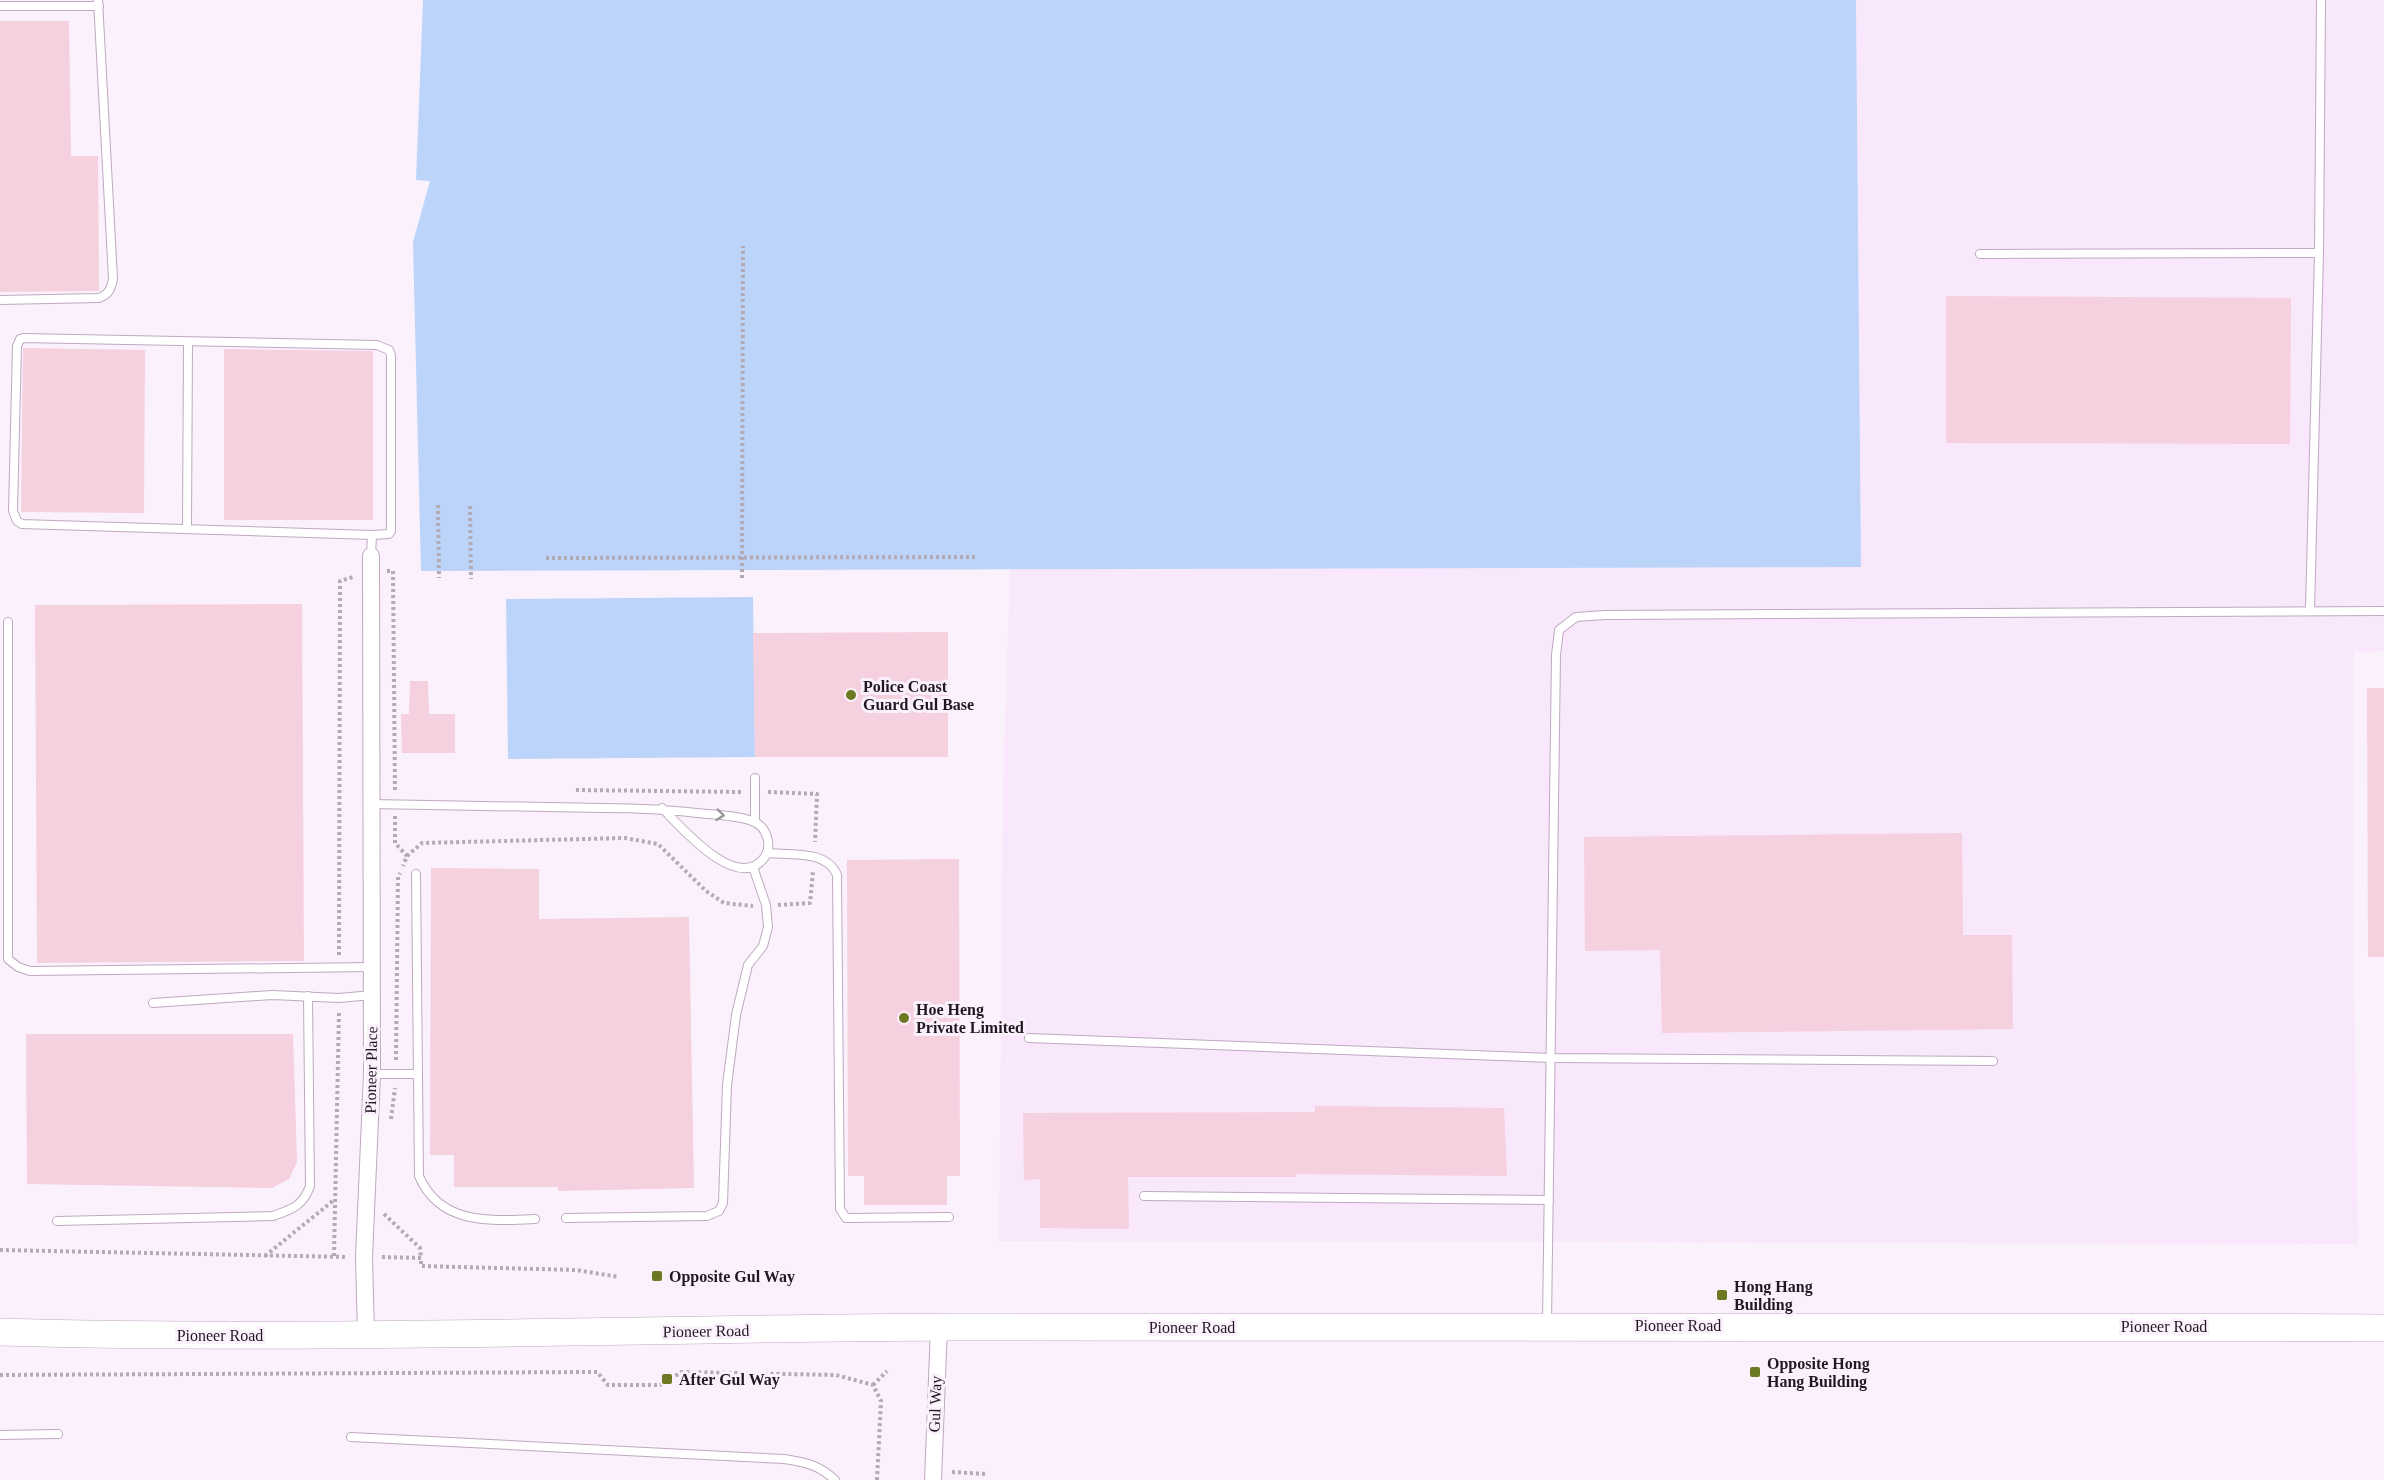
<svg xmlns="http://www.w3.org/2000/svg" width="2384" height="1480" viewBox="0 0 2384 1480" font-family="'Times New Roman',serif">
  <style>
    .built { fill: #f9e7fb }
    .water { fill: #bdd4fa }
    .building { fill: #f5d0de }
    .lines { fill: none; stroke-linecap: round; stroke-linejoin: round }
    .service-casing { stroke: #bfa8c2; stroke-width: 10 }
    .minor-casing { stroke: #bfa8c2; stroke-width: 18 }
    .primary-casing { stroke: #bfa8c2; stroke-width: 28 }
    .path { stroke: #b3aab4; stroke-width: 4; stroke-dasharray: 3 3; stroke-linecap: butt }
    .service { stroke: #fff; stroke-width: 8 }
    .minor { stroke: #fff; stroke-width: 16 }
    .primary { stroke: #fff; stroke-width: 27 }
    .oneway { stroke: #9b979c }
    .poi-dot { fill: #6d7823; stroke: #fbf1fc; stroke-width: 2 }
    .labels { text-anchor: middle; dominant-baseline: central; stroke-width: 6; stroke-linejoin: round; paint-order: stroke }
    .poi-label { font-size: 16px; font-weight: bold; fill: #211822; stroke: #fbf1fc; text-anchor: start }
    .street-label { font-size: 16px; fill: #211822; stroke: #fbf1fc }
  </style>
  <rect width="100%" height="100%" fill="#fbf1fc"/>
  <polygon class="built" points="1856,0 2384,0 2384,651 2354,652 2354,982 2358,1244 999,1241 1003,789 1010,569 1861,567"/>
  <g class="water">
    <polygon points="423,0 1856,0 1861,567 421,571 413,242 430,181 416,180"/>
    <polygon points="753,597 755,757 508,759 506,599"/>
  </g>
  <g class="building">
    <polygon points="0,21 69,21 71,156 98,156 99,291 0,292"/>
    <polygon points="1946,296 2291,298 2290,444 1946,443"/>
    <polygon points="23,348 145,350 144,513 21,512"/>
    <polygon points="224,349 373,351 373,520 224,520"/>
    <polygon points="302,604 304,961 37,963 35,605"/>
    <polygon points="948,632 948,757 755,757 753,633"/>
    <polygon points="410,681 428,681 429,714 455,714 455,753 402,753 401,714 409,714"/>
    <polygon points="2367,688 2384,688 2384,957 2368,957"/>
    <polygon points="1962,833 1963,935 2012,935 2013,1029 1662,1033 1660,950 1585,951 1584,837"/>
    <polygon points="959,859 960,1176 947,1176 947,1205 864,1205 864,1176 848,1176 847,860"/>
    <polygon points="431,868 539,869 539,919 689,917 694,1188 558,1191 558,1187 454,1187 454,1155 430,1155"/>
    <polygon points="26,1034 293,1034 297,1162 289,1179 272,1188 27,1184"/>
    <polygon points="1315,1106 1504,1108 1507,1176 1296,1174 1296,1177 1128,1177 1129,1229 1040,1228 1040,1179 1024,1180 1023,1113 1315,1112"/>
  </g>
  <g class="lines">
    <defs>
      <g id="service">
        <polyline points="0,6 99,6"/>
        <polyline points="1980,254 2319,253"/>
        <path d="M0,300l99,-2c10,-4 12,-9 14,-19l-15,-279"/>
        <polygon points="23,338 377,345 389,350 391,355 391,531 389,534 372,535 22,524 17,521 13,511 17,346 20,339"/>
        <polyline points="187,529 188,342"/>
        <polyline points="371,556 372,535"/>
        <polyline points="2310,610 2319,253 2321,0"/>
        <polyline points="8,622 8,959 18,967 30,971 372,967"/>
        <polyline points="755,778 755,821"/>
        <path d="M372,804c77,1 154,2 231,4 35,0 70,2 104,6 15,1 31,2 45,7 15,5 21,25 12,37 -27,35 -83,-31 -102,-50"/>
        <path d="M767,853c24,2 60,-3 70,22l3,334 6,9 103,-1"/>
        <path d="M416,874l3,302c21,49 71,45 116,43"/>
        <polyline points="153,1003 272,995 339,998 372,995"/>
        <polyline points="1029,1038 1551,1058 1993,1061"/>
        <polyline points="372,1074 418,1074"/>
        <polyline points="1144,1196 1549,1200"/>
        <polyline points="566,1218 707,1216 719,1211 723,1203 727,1085 736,1015 748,965 763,946 768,927 766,905 753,867"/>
        <path d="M57,1221l216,-5c19,-7 30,-10 37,-30l-2,-190"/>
        <polyline points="1547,1323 1556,655 1559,630 1576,617 1605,615 2384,611"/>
        <polyline points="0,1435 58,1434"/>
        <path d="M351,1437l433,22c21,3 35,6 51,21"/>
      </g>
      <g id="minor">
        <polyline points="366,1335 364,1257 372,1074 371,556"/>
        <polyline points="933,1480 939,1327"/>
      </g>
      <path id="primary" d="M0,1332c315,9 631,-3 946,-5 480,-3 959,-3 1438,1"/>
    </defs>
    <use href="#service" class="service-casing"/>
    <use href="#minor" class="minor-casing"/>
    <use href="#primary" class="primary-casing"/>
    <g class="path">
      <polyline points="438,505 439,578"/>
      <polyline points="470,506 471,579"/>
      <polyline points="546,558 976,557"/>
      <polyline points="387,571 393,571 395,791"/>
      <polyline points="742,578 743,246"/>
      <polyline points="576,790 742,792"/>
      <polyline points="768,792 817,794 815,842"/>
      <polyline points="395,816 395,843 407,856 403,866"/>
      <polyline points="407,856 422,843 625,838 658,844 706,891 724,903 753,906"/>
      <polyline points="778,905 810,903 813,871"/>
      <polyline points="339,955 340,581 353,577"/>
      <polyline points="396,1060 398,877 400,873"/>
      <polyline points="391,1119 395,1088"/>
      <polyline points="384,1214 420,1248 421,1258"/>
      <polyline points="0,1250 347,1257"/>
      <polyline points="265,1256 334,1200"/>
      <polyline points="334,1256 339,1011"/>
      <polyline points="382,1257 421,1258 421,1266 576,1270 619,1277"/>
      <polyline points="0,1375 597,1372 608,1385 660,1385 682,1372 836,1375 873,1385 881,1401 877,1480"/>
      <polyline points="873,1385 887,1371"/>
      <polyline points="952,1472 986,1474"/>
    </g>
    <use href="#service" class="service"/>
    <use href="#minor" class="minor"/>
    <use href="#primary" class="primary"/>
  </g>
  <defs><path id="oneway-chevron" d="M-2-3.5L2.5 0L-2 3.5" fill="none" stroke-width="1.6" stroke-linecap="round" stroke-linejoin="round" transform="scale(1.5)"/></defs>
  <use class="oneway" href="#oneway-chevron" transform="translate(720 815) rotate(6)"/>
  <g class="poi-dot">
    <circle cx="851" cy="695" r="6"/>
    <circle cx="904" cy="1018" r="6"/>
    <rect x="651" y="1270" width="12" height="12" rx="3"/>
    <rect x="1716" y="1289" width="12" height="12" rx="3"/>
    <rect x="1749" y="1366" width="12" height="12" rx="3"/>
    <rect x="661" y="1373" width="12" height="12" rx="3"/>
  </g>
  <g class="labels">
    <g class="poi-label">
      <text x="863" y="686">Police Coast<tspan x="863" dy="18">Guard Gul Base</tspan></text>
      <text x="916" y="1009">Hoe Heng<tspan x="916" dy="18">Private Limited</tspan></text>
      <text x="669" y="1276">Opposite Gul Way</text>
      <text x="1734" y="1286">Hong Hang<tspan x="1734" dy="18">Building</tspan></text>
      <text x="1767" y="1363">Opposite Hong<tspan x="1767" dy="18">Hang Building</tspan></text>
      <text x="679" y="1379">After Gul Way</text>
    </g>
    <g class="street-label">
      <text transform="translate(371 1070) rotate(-89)">Pioneer Place</text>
      <text x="1678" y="1325">Pioneer Road</text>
      <text x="2164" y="1326">Pioneer Road</text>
      <text x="1192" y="1327">Pioneer Road</text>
      <text transform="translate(706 1331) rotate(-1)">Pioneer Road</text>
      <text x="220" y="1335">Pioneer Road</text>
      <text transform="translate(935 1404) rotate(-88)">Gul Way</text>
    </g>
  </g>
</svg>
